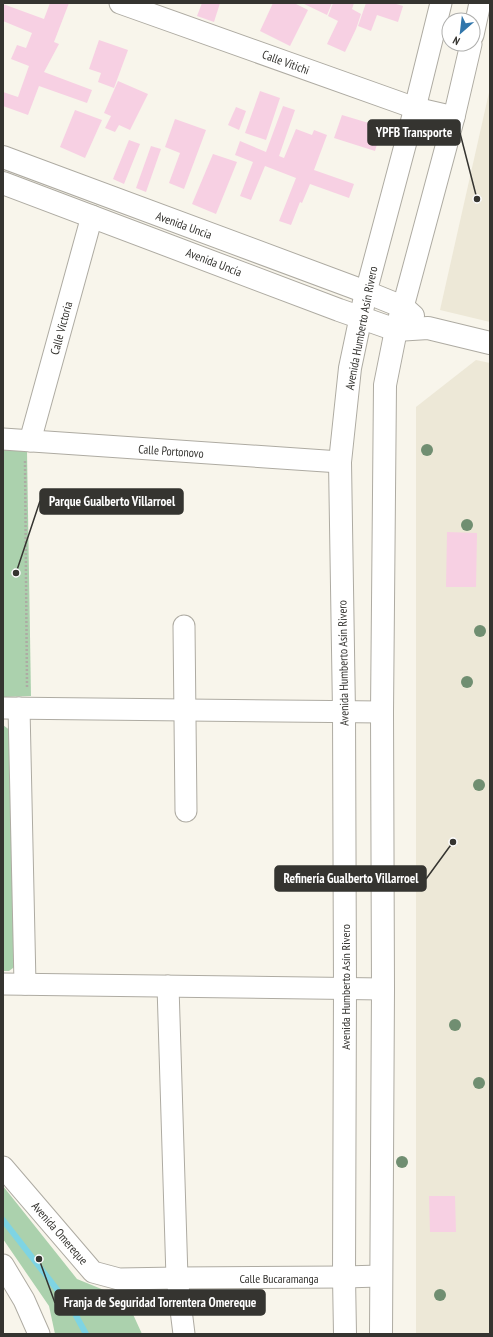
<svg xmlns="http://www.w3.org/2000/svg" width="493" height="1337" viewBox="0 0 493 1337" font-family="'PT Sans Narrow',sans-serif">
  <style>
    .built { fill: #ede8d7 }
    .green { fill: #abd1ad }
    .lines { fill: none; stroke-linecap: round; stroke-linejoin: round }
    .stream { stroke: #7ed4e3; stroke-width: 6 }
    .building { fill: #f7d0e3 }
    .minor-casing { stroke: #aeaba2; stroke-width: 23 }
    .tertiary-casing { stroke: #aeaba2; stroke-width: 24 }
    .path { stroke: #adaba3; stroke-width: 2.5; stroke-dasharray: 2 2; stroke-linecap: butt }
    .minor { stroke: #fff; stroke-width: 21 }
    .tertiary { stroke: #fff; stroke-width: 22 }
    .tree { fill: #708e71 }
    .labels { text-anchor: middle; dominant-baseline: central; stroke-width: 3; stroke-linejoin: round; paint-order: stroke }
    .street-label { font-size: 12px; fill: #353430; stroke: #fff }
    .leader { fill: none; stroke: #353430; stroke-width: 1.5 }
    .callout-dot { fill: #353430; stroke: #fff; stroke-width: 1.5 }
    .callout { fill: #353430; stroke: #353430; stroke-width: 1.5 }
    .callout-label { font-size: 13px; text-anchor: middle; font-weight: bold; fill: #fff }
  </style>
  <rect width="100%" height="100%" fill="#f8f5eb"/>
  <g class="built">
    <polygon points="490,88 490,322 440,310"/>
    <polygon points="476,360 490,363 490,1334 416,1334 416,407"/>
  </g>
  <g class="green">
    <polygon points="3,450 27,451 31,696 3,697"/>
    <polygon points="3,725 11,731 17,965 9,971 3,971"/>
    <polygon points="3,1186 77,1279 126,1299 142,1334 55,1334 49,1306 3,1239"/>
  </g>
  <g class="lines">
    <polyline class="stream" points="3,1220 73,1310 86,1334"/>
  </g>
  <g class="building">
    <polygon points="50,3 69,3 54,42 59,44 44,72 92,90 87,103 39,86 28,115 3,106 3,92 18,97 29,66 11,59 17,45 26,48 32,33 3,21 3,4 44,19"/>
    <polygon points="202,3 220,3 214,22 197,16"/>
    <polygon points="273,3 294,3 308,10 290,46 260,31"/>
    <polygon points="302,3 332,3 327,15"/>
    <polygon points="333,3 354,3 352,9 361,14 356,29 345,52 327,44 338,21 328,16"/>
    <polygon points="366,3 393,3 403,6 398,22 377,15 371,31 358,26"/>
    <polygon points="99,40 128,50 114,88 98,82 101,73 89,69"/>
    <polygon points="118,81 148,94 130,130 119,125 115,132 105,128 111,116 104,113"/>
    <polygon points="260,91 280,98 266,140 245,133"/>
    <polygon points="283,106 295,110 279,156 284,158 296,129 312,135 314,130 327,135 314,170 354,184 349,198 310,184 302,203 300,202 291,225 279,221 296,178 265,166 251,200 240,196 253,162 235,155 240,141 266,152"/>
    <polygon points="236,107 246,111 239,130 228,125"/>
    <polygon points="75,110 102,120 85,158 60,147"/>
    <polygon points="342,115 372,124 369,135 379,138 375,151 334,138"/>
    <polygon points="175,119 206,130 184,189 169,183 180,153 165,147"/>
    <polygon points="129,140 140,144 124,184 113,179"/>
    <polygon points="151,146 161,149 146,192 136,188"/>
    <polygon points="213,154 237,162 216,214 192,204"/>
    <polygon points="447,532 477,533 476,587 446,587"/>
    <polygon points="429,1196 455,1196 456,1232 430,1232"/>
  </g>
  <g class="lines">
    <defs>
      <g id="minor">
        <polyline points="120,3 415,108 454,117"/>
        <polyline points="473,35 480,3"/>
        <polyline points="366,292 415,108 441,3"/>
        <polyline points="403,307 454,117 471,44"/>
        <polyline points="3,439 340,462"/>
        <polyline points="30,441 92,216"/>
        <polyline points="184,626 186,811"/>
        <polyline points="3,708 382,712"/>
        <polyline points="19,708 25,984"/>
        <polyline points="3,984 383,989"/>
        <polyline points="168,986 177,1278 184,1334"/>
        <polyline points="3,1167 93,1272 119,1279 177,1278 344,1277 380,1276"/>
        <polyline points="3,1265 24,1300 39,1334"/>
      </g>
      <g id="tertiary">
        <polyline points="3,157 366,292 403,307 413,316"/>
        <polyline points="3,183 339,310 396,330 428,328 490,343"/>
        <polyline points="345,1334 344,1277 345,988 344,712 340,462 350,368 366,292"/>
        <polyline points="381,1334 383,989 382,712 385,385 396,330 403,307"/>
      </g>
    </defs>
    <use href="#minor" class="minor-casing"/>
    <use href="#tertiary" class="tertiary-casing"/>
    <polyline class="path" points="25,461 27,688"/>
    <use href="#minor" class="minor"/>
    <use href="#tertiary" class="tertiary"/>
  </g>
  <g class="tree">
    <circle cx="427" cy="450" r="6"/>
    <circle cx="467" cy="525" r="6"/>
    <circle cx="480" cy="631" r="6"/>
    <circle cx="467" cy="682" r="6"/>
    <circle cx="479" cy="785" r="6"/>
    <circle cx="455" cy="1025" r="6"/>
    <circle cx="479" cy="1083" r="6"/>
    <circle cx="402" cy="1162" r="6"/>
    <circle cx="440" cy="1295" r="6"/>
  </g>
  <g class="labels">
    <g class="street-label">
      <text transform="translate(286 62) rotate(20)">Calle Vitichi</text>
      <text transform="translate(184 225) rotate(20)">Avenida Uncia</text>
      <text transform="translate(214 262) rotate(21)">Avenida Uncía</text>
      <text transform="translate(61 328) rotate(-75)">Calle Victoria</text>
      <text transform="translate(361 328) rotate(-79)">Avenida Humberto Asín Rivero</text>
      <text transform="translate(171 451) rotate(4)">Calle Portonovo</text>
      <text transform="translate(343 663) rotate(-91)">Avenida Humberto Asín Rivero</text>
      <text transform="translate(345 987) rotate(-90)">Avenida Humberto Asín Rivero</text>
      <text transform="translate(60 1233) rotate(49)">Avenida Omereque</text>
      <text x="279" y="1278">Calle Bucaramanga</text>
    </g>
  </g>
  <path class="leader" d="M477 199L460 133M16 573L40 501M453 842L426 879M39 1259L55 1303"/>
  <g class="callout-dot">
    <circle cx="477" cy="199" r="4"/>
    <circle cx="16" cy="573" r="4"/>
    <circle cx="453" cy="842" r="4"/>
    <circle cx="39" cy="1259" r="4"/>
  </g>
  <g class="callout">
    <rect x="368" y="120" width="92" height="25" rx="4"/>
    <rect x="40" y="489" width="143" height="25" rx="4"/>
    <rect x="275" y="866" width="151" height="25" rx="4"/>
    <rect x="55" y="1290" width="210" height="25" rx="4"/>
  </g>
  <g class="callout-label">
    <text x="414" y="137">YPFB Transporte</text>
    <text x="112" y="506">Parque Gualberto Villarroel</text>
    <text x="351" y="883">Refinería Gualberto Villarroel</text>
    <text x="160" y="1307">Franja de Seguridad Torrentera Omereque</text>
  </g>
  <rect width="493" height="1337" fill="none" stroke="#353430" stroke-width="8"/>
  <g transform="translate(461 32) rotate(208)"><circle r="19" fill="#ffffff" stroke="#aeaeac"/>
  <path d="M0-3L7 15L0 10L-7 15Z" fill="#3176ab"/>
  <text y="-6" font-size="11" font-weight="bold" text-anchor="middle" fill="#353430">N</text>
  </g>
</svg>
